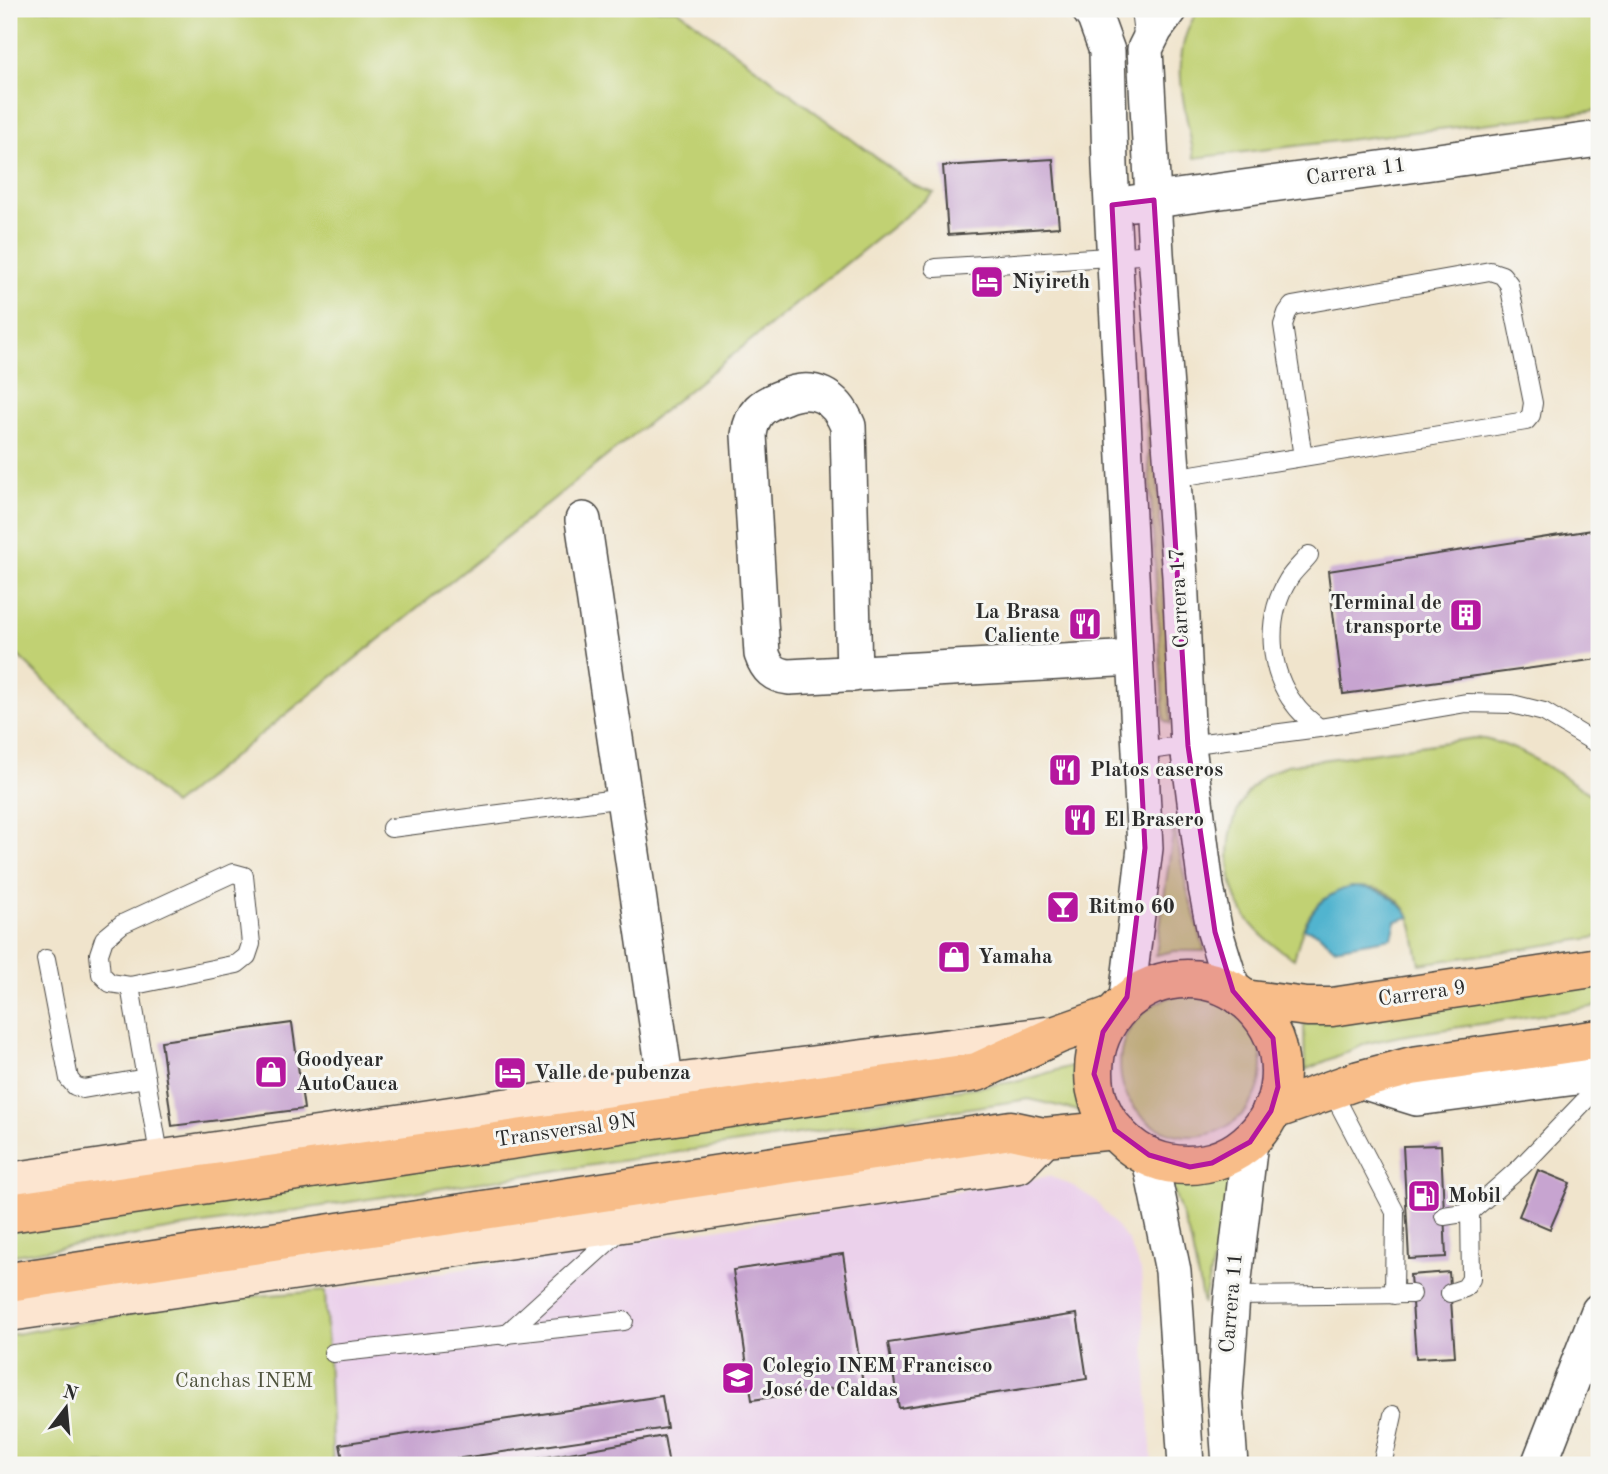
<svg xmlns="http://www.w3.org/2000/svg" width="1608" height="1474" viewBox="0 0 1608 1474" font-family="'Old Standard TT',serif">
  <style>
    .built { fill: #ebd1eb }
    .green { fill: #c1d173; stroke: #767e4f; stroke-width: 2 }
    .water { fill: #51b4cf; stroke: #3e707d; stroke-width: 2 }
    .building { fill: #c7a4d0 }
    .lines { fill: none; stroke-linecap: round; stroke-linejoin: round }
    .lane-casing { stroke: #494743; stroke-width: 20 }
    .street-casing { stroke: #494743; stroke-width: 38 }
    .secondary-casing { stroke: #494743; stroke-width: 41 }
    .primary-casing { stroke: #494743; stroke-width: 41 }
    .lane { stroke: #fff; stroke-width: 18 }
    .street { stroke: #fff; stroke-width: 35 }
    .secondary { stroke: #fce5d0; stroke-width: 38 }
    .primary { stroke: #f8bd89; stroke-width: 38 }
    .marked { fill: #b5179e; fill-opacity: 0.2; stroke: #b5179e; stroke-width: 5; stroke-linejoin: round }
    .labels { text-anchor: middle; dominant-baseline: central; stroke-width: 6; stroke-linejoin: round; paint-order: stroke }
    .street-label { font-size: 21px; fill: #2b2b2b; stroke: #f6f6f2 }
    .poi-label { font-size: 21px; font-weight: bold; fill: #2b2b2b; stroke: #f6f6f2; text-anchor: start }
    .park-label { font-size: 21px; fill: #50543d; stroke: #f6f6f2 }
  </style>
  <rect width="100%" height="100%" fill="#f6f6f2"/>
  <filter id="ink" filterUnits="userSpaceOnUse"><feTurbulence type="fractalNoise" baseFrequency=".0143" numOctaves="2"/><feDisplacementMap in="SourceGraphic" scale="14" xChannelSelector="R" yChannelSelector="G"/><feConvolveMatrix kernelMatrix="1 2 1 2 8 2 1 2 1" color-interpolation-filters="sRGB"/></filter>
  <filter id="wash" filterUnits="userSpaceOnUse"><feTurbulence type="fractalNoise" baseFrequency=".00686" numOctaves="4" result="noise"/><feDisplacementMap in="SourceGraphic" scale="28" xChannelSelector="R" yChannelSelector="G"/><feGaussianBlur stdDeviation="1.57" result="paint"/><feColorMatrix in="noise" values="0 0 0 0 0 0 0 0 0 0 0 0 0 0 0 0 0 1.4 0 .05"/><feComposite in="paint" operator="in"/></filter>
  <g filter="url(#wash)">
    <rect width="100%" height="100%" fill="#f0e4cc"/>
    <polygon class="built" points="1050,1176 1073,1186 1095,1200 1128,1241 1141,1271 1152,1465 333,1465 325,1291"/>
    <g class="green">
      <polygon points="9,9 677,9 913,185 934,193 173,805 9,647"/>
      <path d="M1199,9h400v101l-405,48c-8,-52 -28,-102 5,-149z"/>
      <polygon points="1145,310 1149,312 1171,724 1164,720 1140,315 1141,311"/>
      <path d="M1475,738c42,3 88,40 124,61v138l-179,27c-4,-15 -5,-34 -11,-48 -19,-42 -81,-35 -101,2 -7,12 -10,28 -14,41 -20,-12 -39,-26 -51,-47 -21,-38 -19,-95 12,-128 8,-9 20,-14 32,-19z"/>
      <polygon points="1174,826 1187,889 1205,951 1174,951 1156,955"/>
      <polygon points="1599,980 1599,1006 1400,1036 1368,1043 1305,1070 1304,1024"/>
      <circle cx="1191" cy="1065" r="71"/>
      <polygon points="1078,1064 1083,1112 1029,1099 197,1225 9,1256 9,1231 602,1139 1020,1081"/>
      <polygon points="1233,1175 1203,1304 1191,1242 1171,1183 1205,1183"/>
      <polygon points="325,1291 333,1465 9,1465 9,1335 216,1299"/>
    </g>
    <path class="water" d="M1350,887c26,-1 46,8 60,30l-14,4 -4,17 -58,10 -16,-15 -14,-4c8,-23 23,-35 46,-42z"/>
    <g id="blocks">
      <g class="building">
        <polygon points="1053,159 1059,227 948,235 943,166"/>
        <polygon points="1599,529 1599,659 1343,694 1328,571"/>
        <polygon points="292,1023 304,1109 172,1126 161,1041"/>
        <polygon points="1441,1145 1446,1257 1409,1259 1403,1146"/>
        <polygon points="1538,1170 1570,1183 1550,1229 1519,1216"/>
        <polygon points="843,1254 863,1384 752,1400 733,1270"/>
        <polygon points="1449,1272 1455,1356 1416,1358 1410,1275"/>
        <polygon points="1077,1314 1087,1379 899,1408 888,1343"/>
        <polygon points="662,1396 667,1428 414,1465 344,1465 340,1444"/>
        <polygon points="664,1436 669,1465 508,1465 508,1464"/>
      </g>
    </g>
  </g>
  <g filter="url(#ink)">
    <use href="#blocks" fill-opacity="0" stroke="#494743" stroke-width="2"/>
    <g class="lines">
      <defs>
        <g id="lane">
          <polyline points="1140,9 1144,43"/>
          <polyline points="935,268 1156,254"/>
          <polyline points="1173,478 1526,421 1531,415 1533,403 1509,284 1502,275 1490,271 1292,306 1287,313 1283,325 1303,457"/>
          <path d="M1309,555c-6,8 -16,16 -21,25 -23,38 -20,91 7,125 6,9 16,16 24,23"/>
          <polyline points="1141,751 1319,728 1466,703 1512,704 1544,712 1599,745"/>
          <polyline points="391,828 624,798"/>
          <polygon points="233,873 244,876 251,944 247,956 237,964 130,986 110,983 101,974 99,954 104,939 122,924"/>
          <polyline points="46,959 69,1079 75,1086 83,1089 146,1078"/>
          <polyline points="130,986 160,1160"/>
          <polyline points="1331,1089 1395,1212 1394,1295"/>
          <polyline points="1444,1216 1470,1212 1521,1167 1599,1086"/>
          <polyline points="1450,1293 1465,1288 1471,1279 1470,1212"/>
          <polyline points="1232,1296 1412,1294"/>
          <polyline points="504,1336 622,1229"/>
          <polyline points="333,1353 624,1321"/>
          <polyline points="1382,1465 1393,1415"/>
        </g>
        <g id="street">
          <polyline points="1089,9 1095,18 1107,51 1110,166 1145,848 1127,997"/>
          <polyline points="1170,9 1155,29 1145,49 1156,254 1180,576 1188,746 1206,887 1215,932 1233,991"/>
          <polyline points="1133,203 1599,139"/>
          <polyline points="583,520 670,1112"/>
          <path d="M854,674l-6,-248c-12,-30 -35,-42 -65,-29 -21,8 -31,15 -34,38l13,219c5,15 12,21 27,23l345,-19"/>
          <polyline points="1359,1080 1417,1098 1599,1074"/>
          <polyline points="1149,1155 1173,1271 1186,1465"/>
          <polyline points="1230,1465 1225,1394 1232,1296 1250,1142"/>
          <polyline points="1539,1465 1599,1311"/>
        </g>
        <g id="secondary">
          <polyline points="9,1182 666,1084 1046,1036"/>
          <polyline points="9,1312 630,1222 1018,1164 1044,1137"/>
        </g>
        <g id="primary">
          <circle cx="1187" cy="1072" r="93"/>
          <polyline points="1244,999 1307,1007 1332,1007 1599,967"/>
          <polyline points="1271,1111 1359,1080 1412,1066 1599,1039"/>
          <polyline points="9,1213 977,1072 1059,1034 1113,1015"/>
          <polyline points="9,1282 1011,1130 1044,1137 1115,1130"/>
        </g>
      </defs>
      <use href="#lane" class="lane-casing"/>
      <use href="#street" class="street-casing"/>
      <use href="#secondary" class="secondary-casing"/>
      <use href="#primary" class="primary-casing"/>
      <use href="#lane" class="lane"/>
      <use href="#street" class="street"/>
      <use href="#secondary" class="secondary"/>
      <use href="#primary" class="primary"/>
    </g>
  </g>
  <path class="marked" d="M1154,200l34,546 27,186 18,59 40,47 5,49 -7,24 -21,31 -38,21 -22,4 -41,-12 -34,-25 -21,-56 9,-42 24,-35 18,-149 -33,-643z"/>
  <defs>
    <symbol id="hotel-square" viewBox="-11 -11 22 22"><rect x="-9" y="-9" width="18" height="18" rx="4" fill="#b5179e" stroke="#f6f6f2"/><path d="M-6-4.5h1.5V1H6V5H4.5V3h-9V5H-6ZM-4 0a1.8 1.8 0 1 1 3.6 0ZM.5 0V-2.5h3Q6-2.5 6 0Z" fill="#fff"/></symbol>
    <symbol id="building-square" viewBox="-11 -11 22 22"><rect x="-9" y="-9" width="18" height="18" rx="4" fill="#b5179e" stroke="#f6f6f2"/><path d="M-4-6H4V6H1V3H-1V6H-4ZM-2.5-4.3h1.7v1.8h-1.7ZM.8-4.3h1.7v1.8H.8ZM-2.5-1h1.7V.8h-1.7ZM.8-1h1.7V.8H.8Z" fill="#fff"/></symbol>
    <symbol id="restaurant-square" viewBox="-11 -11 22 22"><rect x="-9" y="-9" width="18" height="18" rx="4" fill="#b5179e" stroke="#f6f6f2"/><path d="M-5-6h1v4h1v-4h1v4h1v-4h1v5L-1.5 .5V6h-2V.5L-5-1ZM5-6V6H3V1.5H1.5Q1.5-4 5-6Z" fill="#fff"/></symbol>
    <symbol id="bar-square" viewBox="-11 -11 22 22"><rect x="-9" y="-9" width="18" height="18" rx="4" fill="#b5179e" stroke="#f6f6f2"/><path d="M-6-5H6L.8 .8V4.5H3.5V6h-7V4.5H-.8V.8Z" fill="#fff"/></symbol>
    <symbol id="shop-square" viewBox="-11 -11 22 22"><rect x="-9" y="-9" width="18" height="18" rx="4" fill="#b5179e" stroke="#f6f6f2"/><path d="M-5-2.5h2.3a2.7 3.5 0 0 1 5.4 0H5L5.5 6h-11ZM-1.5-2.5h3a1.5 2.3 0 0 0-3 0Z" fill="#fff"/></symbol>
    <symbol id="fuel-square" viewBox="-11 -11 22 22"><rect x="-9" y="-9" width="18" height="18" rx="4" fill="#b5179e" stroke="#f6f6f2"/><path d="M-5.5-6h7V0h2V4h1.3V-2.5L3-4.5l.8-.8L6-3V5H2.5V1h-1V6h-7ZM-4.2-4.7v3.2H.2V-4.7Z" fill="#fff"/></symbol>
    <symbol id="university-square" viewBox="-11 -11 22 22"><rect x="-9" y="-9" width="18" height="18" rx="4" fill="#b5179e" stroke="#f6f6f2"/><path d="M0-5L7-2L0 1L-7-2ZM-4 1L0 2.5L4 1V4Q0 6-4 4Z" fill="#fff"/></symbol>
  </defs>
  <g fill-rule="evenodd">
    <use href="#hotel-square" x="968" y="263" width="38" height="38"/>
    <use href="#building-square" x="1447" y="596" width="38" height="38"/>
    <use href="#restaurant-square" x="1066" y="605" width="38" height="38"/>
    <use href="#restaurant-square" x="1046" y="751" width="38" height="38"/>
    <use href="#restaurant-square" x="1061" y="801" width="38" height="38"/>
    <use href="#bar-square" x="1044" y="888" width="38" height="38"/>
    <use href="#shop-square" x="935" y="938" width="38" height="38"/>
    <use href="#shop-square" x="252" y="1053" width="38" height="38"/>
    <use href="#hotel-square" x="491" y="1054" width="38" height="38"/>
    <use href="#fuel-square" x="1405" y="1177" width="38" height="38"/>
    <use href="#university-square" x="719" y="1359" width="38" height="38"/>
  </g>
  <g class="labels">
    <g class="street-label">
      <text transform="translate(1356 172) rotate(-8)">Carrera 11</text>
      <text transform="translate(1180 598) rotate(-93)">Carrera 17</text>
      <text transform="translate(1422 994) rotate(-8)">Carrera 9</text>
      <text transform="translate(566 1131) rotate(-8)">Transversal 9N</text>
      <text transform="translate(1232 1303) rotate(-85)">Carrera 11</text>
    </g>
    <g class="poi-label">
      <text x="1012" y="282">Niyireth</text>
      <text x="1442" y="603" text-anchor="end">Terminal de<tspan x="1442" dy="24">transporte</tspan></text>
      <text x="1060" y="612" text-anchor="end">La Brasa<tspan x="1060" dy="24">Caliente</tspan></text>
      <text x="1090" y="770">Platos caseros</text>
      <text x="1104" y="820">El Brasero</text>
      <text x="1088" y="907">Ritmo 60</text>
      <text x="978" y="957">Yamaha</text>
      <text x="296" y="1060">Goodyear<tspan x="296" dy="24">AutoCauca</tspan></text>
      <text x="534" y="1073">Valle de pubenza</text>
      <text x="1448" y="1196">Mobil</text>
      <text x="762" y="1366">Colegio INEM Francisco<tspan x="762" dy="24">José de Caldas</tspan></text>
    </g>
    <g class="park-label">
      <text x="244" y="1381">Canchas INEM</text>
    </g>
  </g>
  <rect width="1608" height="1474" fill="none" stroke="#f6f6f2" stroke-width="35"/>
  <g transform="translate(66 1408) rotate(16)" stroke="#f6f6f2" stroke-width="5" paint-order="stroke">
  <path d="M0-5L12 26L0 18L-12 26Z" fill="#2b2b2b"/>
  <text y="-10" font-size="19" font-weight="bold" text-anchor="middle" fill="#2b2b2b">N</text>
  </g>
</svg>
